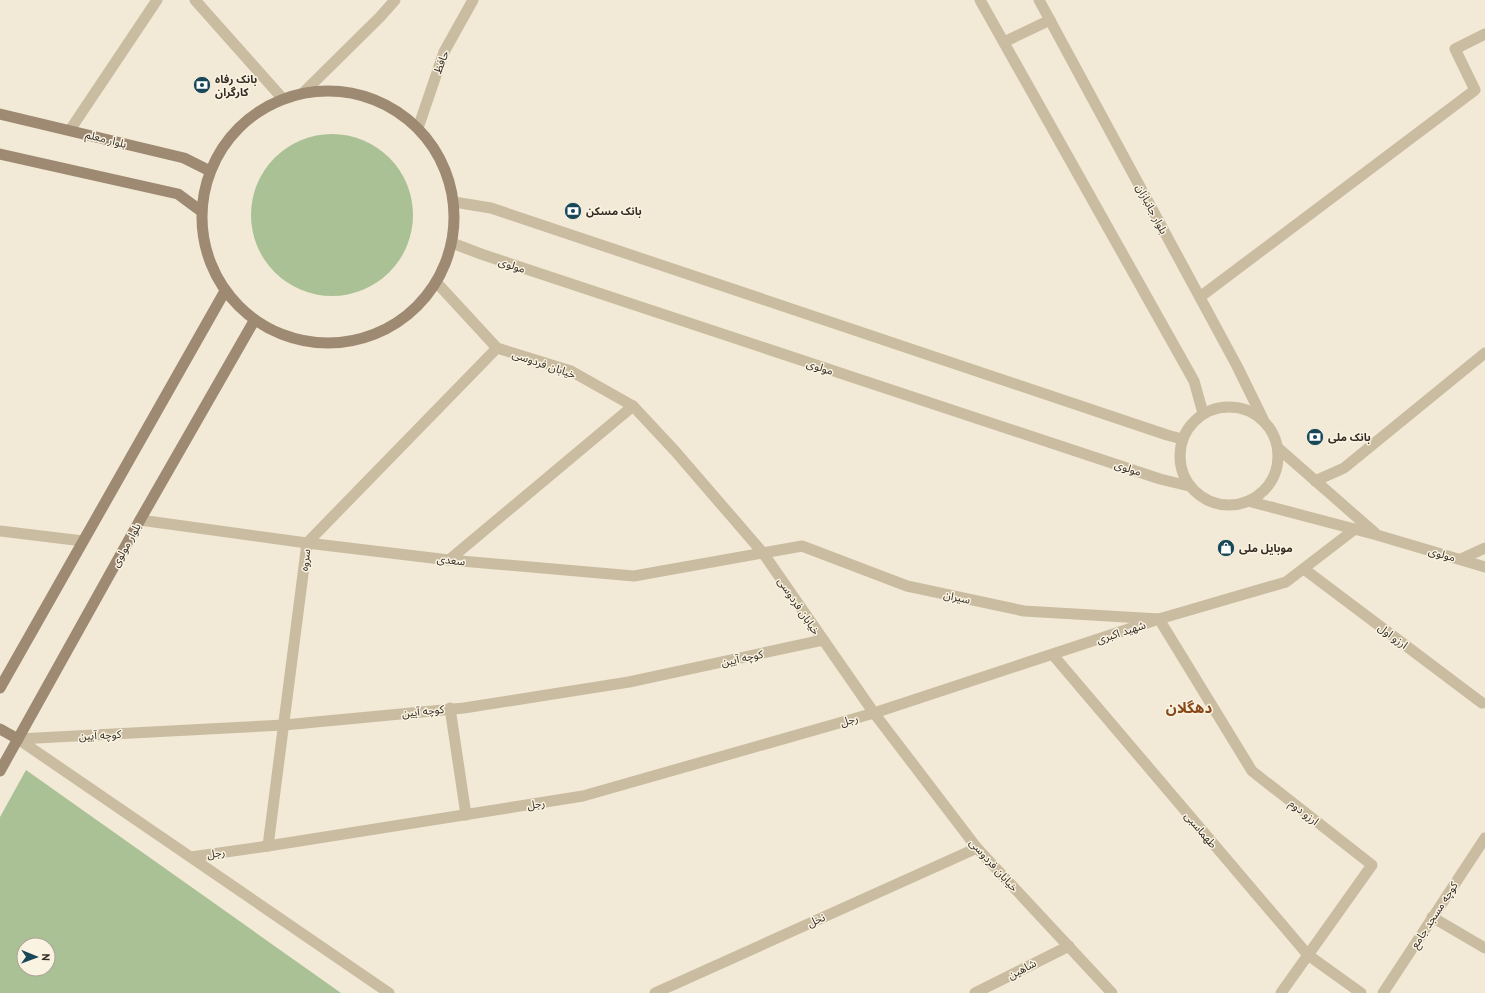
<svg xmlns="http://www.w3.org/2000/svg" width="1485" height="993" viewBox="0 0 1485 993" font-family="'PT Sans','Noto Sans Arabic',sans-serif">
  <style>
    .green { fill: #aac195; fill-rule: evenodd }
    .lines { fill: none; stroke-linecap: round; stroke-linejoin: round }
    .minor { stroke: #cabca1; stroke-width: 11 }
    .tertiary { stroke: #cabca1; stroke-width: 11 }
    .secondary { stroke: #9e8a73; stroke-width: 11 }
    .labels { text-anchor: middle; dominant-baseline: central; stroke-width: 3; stroke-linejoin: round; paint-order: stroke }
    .street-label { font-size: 11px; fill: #342c24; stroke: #faf3e2 }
    .poi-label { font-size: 11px; font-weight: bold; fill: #342c24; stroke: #faf3e2; text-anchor: start }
    .district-label { font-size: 15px; font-weight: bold; fill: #87481a; stroke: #faf3e2 }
  </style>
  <rect width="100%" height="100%" fill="#f2ead6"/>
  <g class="green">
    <circle cx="332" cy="215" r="81"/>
    <path d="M26,770l315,223h-341v-176zM24,945h24v24h-24z"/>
  </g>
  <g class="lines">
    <g class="minor">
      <polyline points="195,0 283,99"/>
      <polyline points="70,130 157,0"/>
      <polyline points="1200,297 1475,90 1455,49 1485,34"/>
      <polyline points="1315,481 1344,468 1485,353"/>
      <polyline points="140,520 307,543 449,560 634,576 802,546 907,586 1024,611 1159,619 1252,771 1372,865 1281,993"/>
      <polyline points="0,531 83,541"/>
      <polyline points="1461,559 1485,548"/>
      <polyline points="449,560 633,406"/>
      <polyline points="1304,569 1482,703"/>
      <polyline points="1053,655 1308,955 1361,993"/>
      <polyline points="450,708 466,815"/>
      <polyline points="18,739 284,725 464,708 629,682 823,640"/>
      <polyline points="18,739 389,993"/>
      <polyline points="268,846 307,543 497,348"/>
      <polyline points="191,857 268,846 583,796 874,713 1159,619 1286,582 1355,529"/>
      <polyline points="1432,917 1485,948"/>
      <polyline points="655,993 977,848"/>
      <polyline points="975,993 1069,946"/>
      <polyline points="1383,993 1485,838"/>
    </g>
    <g class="tertiary">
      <polyline points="980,0 1194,381 1203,413"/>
      <polyline points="1039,0 1237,366 1263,419"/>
      <polyline points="1004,42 1050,20"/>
      <polyline points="303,93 380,17 395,0"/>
      <polyline points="418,128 444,52 473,0"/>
      <polyline points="454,202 491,208 1167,435 1182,439"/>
      <polyline points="452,243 481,254 1160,479 1189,486"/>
      <polyline points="437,283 497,348 571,371 633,406 675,451 763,553 874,713 977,848 1112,993"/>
      <circle cx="1229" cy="456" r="49"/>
      <polyline points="1278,448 1375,533"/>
      <polyline points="1248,501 1377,535 1485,567"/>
    </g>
    <g class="secondary">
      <circle cx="328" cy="217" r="126"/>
      <polyline points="0,114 184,158 210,171"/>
      <polyline points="0,154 178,194 201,211"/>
      <polyline points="0,688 225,291"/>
      <polyline points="0,729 18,739"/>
      <polyline points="0,771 140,520 254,321"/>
    </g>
  </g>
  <defs>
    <symbol id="bank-disc" viewBox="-11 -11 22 22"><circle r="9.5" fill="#184757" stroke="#faf3e2"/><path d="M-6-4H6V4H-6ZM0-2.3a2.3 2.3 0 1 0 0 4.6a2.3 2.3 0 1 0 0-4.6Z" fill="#fff"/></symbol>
    <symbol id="shop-disc" viewBox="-11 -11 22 22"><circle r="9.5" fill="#184757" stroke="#faf3e2"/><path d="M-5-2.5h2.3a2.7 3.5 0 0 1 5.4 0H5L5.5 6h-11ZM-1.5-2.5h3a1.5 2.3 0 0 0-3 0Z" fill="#fff"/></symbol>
  </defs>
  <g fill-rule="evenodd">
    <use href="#bank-disc" x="192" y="75" width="20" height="20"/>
    <use href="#bank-disc" x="563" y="201" width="20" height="20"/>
    <use href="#bank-disc" x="1305" y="427" width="20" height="20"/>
    <use href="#shop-disc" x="1216" y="538" width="20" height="20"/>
  </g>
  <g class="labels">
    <g class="street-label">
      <text transform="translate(441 62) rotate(-69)">حافظ</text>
      <text transform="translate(106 139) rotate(14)">بلوار معلم</text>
      <text transform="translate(1152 209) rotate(62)">بلوار جانبازان</text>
      <text transform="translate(512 265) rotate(18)">مولوی</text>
      <text transform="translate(544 364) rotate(19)">خیابان فردوسی</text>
      <text transform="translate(820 367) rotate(18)">مولوی</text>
      <text transform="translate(1128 468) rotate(18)">مولوی</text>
      <text transform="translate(126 545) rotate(-61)">بلوار مولوی</text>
      <text transform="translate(1442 554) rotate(16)">مولوی</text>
      <text transform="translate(305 560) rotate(-83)">سروه</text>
      <text transform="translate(451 560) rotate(6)">سعدی</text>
      <text transform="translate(957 597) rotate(12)">سیران</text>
      <text transform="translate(799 606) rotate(56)">خیابان فردوسی</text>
      <text transform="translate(1121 632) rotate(-18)">شهید اکبری</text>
      <text transform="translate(1393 636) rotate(37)">ارزو اول</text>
      <text transform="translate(742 658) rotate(-12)">کوچه آیین</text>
      <text transform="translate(423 711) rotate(-6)">کوچه آیین</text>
      <text transform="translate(849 720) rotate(-16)">رجل</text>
      <text transform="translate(100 735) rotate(-3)">کوچه آیین</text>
      <text transform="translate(536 804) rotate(-9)">رجل</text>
      <text transform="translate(1304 812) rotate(38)">ارزو دوم</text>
      <text transform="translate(1201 830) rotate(50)">طهماسبی</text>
      <text transform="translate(216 853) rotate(-8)">رجل</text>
      <text transform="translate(994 865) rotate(48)">خیابان فردوسی</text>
      <text transform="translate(1434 915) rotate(-57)">کوچه مسجد جامع</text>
      <text transform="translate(816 920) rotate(-24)">نخل</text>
      <text transform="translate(1022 969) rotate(-27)">شاهین</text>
    </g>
    <g class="poi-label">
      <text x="215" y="79">بانک رفاه<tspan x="215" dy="13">کارگران</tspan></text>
      <text x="586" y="211">بانک مسکن</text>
      <text x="1328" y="437">بانک ملی</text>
      <text x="1239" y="548">موبایل ملی</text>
    </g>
    <g class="district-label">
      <text x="1189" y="707">دهگلان</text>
    </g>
  </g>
  <g transform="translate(36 957) rotate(91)"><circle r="19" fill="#faf3e2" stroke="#aba396"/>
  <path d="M0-3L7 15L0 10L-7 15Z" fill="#184757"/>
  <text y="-6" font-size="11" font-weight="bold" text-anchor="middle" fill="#342c24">N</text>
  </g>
</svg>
